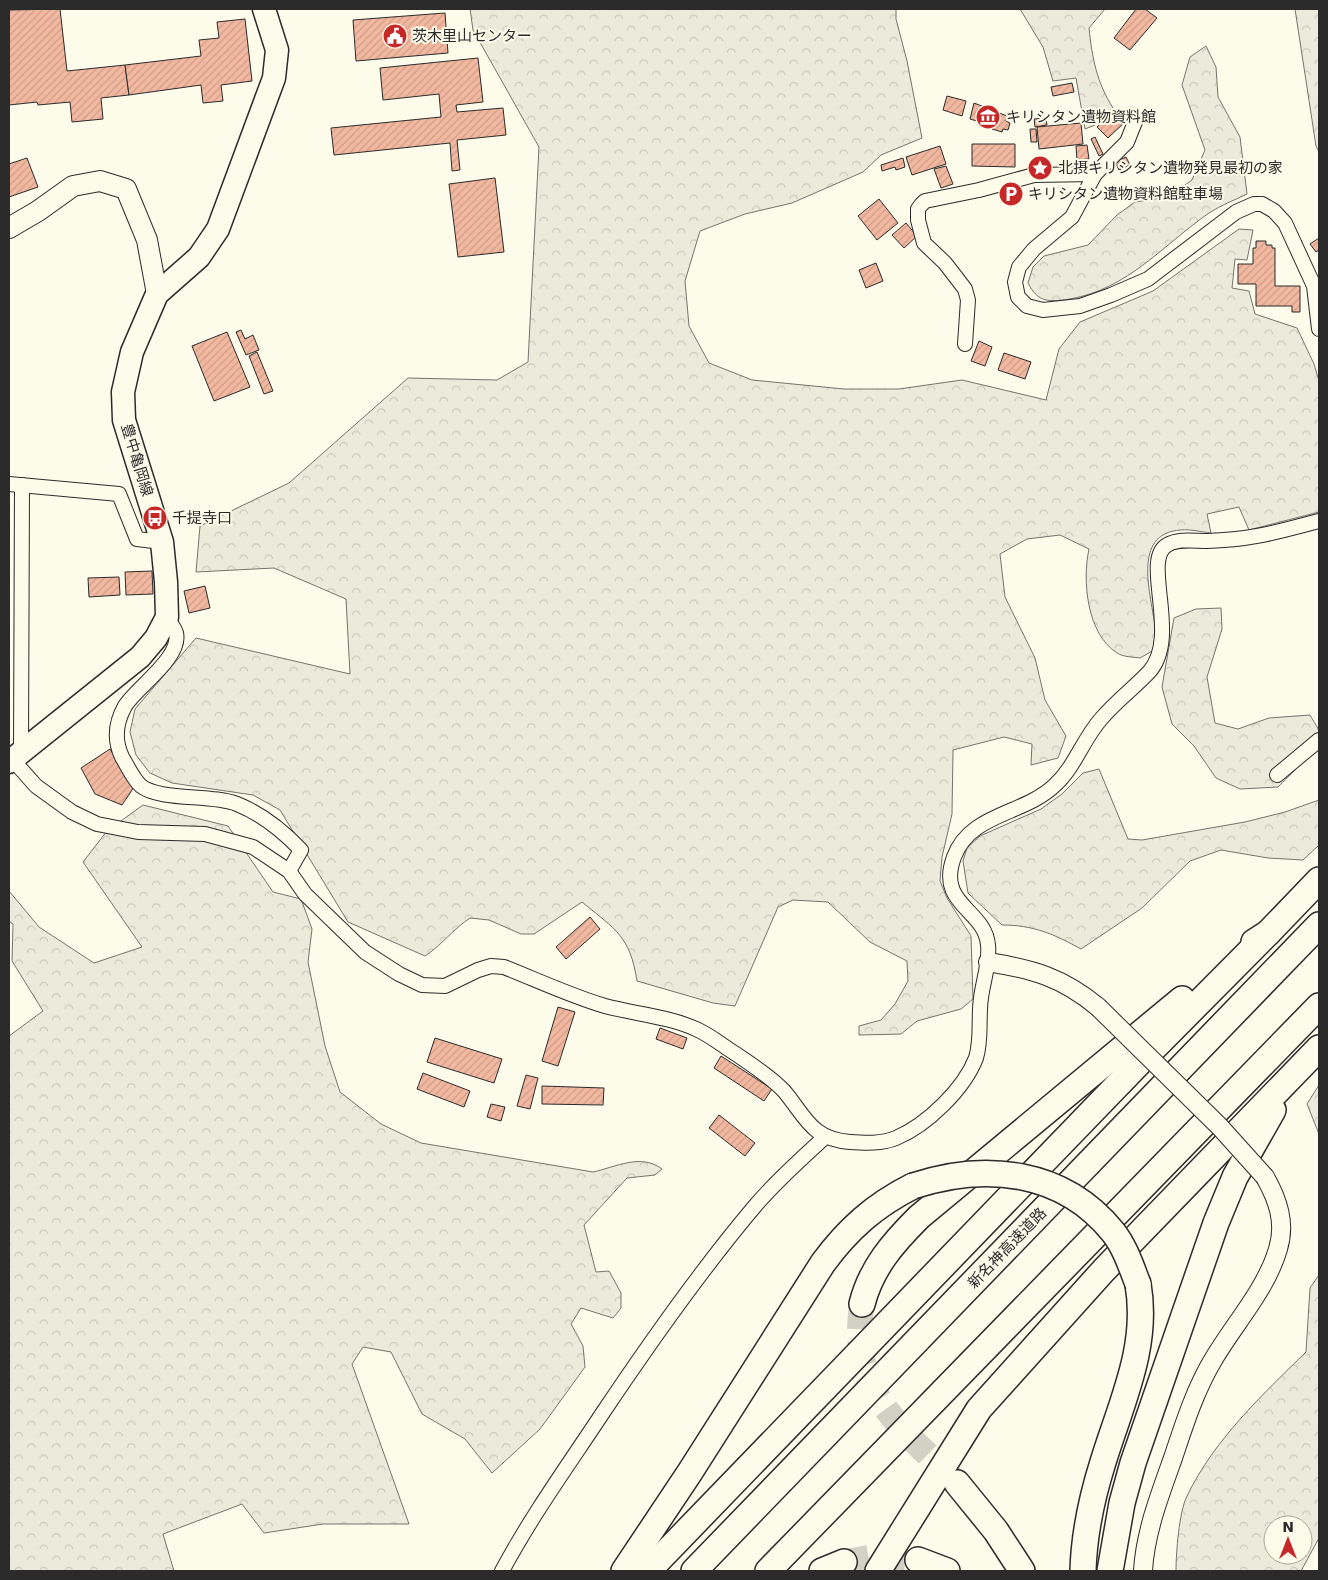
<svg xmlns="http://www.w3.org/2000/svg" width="1328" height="1580" viewBox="0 0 1328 1580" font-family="'DejaVu Sans','Noto Sans JP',sans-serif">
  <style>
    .forest { fill: url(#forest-crowns); stroke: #74746e; fill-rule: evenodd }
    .building { fill: url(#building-hatch); stroke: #2b2b2b }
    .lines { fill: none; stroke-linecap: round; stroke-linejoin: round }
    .motorway-tunnel { stroke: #d3d1c4; stroke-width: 25; stroke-dasharray: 25 12; stroke-linecap: butt }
    .minor-casing { stroke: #2b2b2b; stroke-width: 16 }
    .tertiary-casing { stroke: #2b2b2b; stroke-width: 20 }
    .secondary-casing { stroke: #2b2b2b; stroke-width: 22 }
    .primary-casing { stroke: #2b2b2b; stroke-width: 25 }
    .motorway-casing { stroke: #2b2b2b; stroke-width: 28 }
    .minor { stroke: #fdfbea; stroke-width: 14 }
    .tertiary { stroke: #fdfbea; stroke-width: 18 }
    .secondary { stroke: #fdfbea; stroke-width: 20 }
    .primary { stroke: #fdfbea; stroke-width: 22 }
    .motorway { stroke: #fdfbea; stroke-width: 25 }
    .tertiary-bridge-casing { stroke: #2b2b2b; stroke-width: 20; stroke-linecap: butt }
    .motorway-bridge-casing { stroke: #2b2b2b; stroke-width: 28; stroke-linecap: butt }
    .tertiary-bridge { stroke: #fdfbea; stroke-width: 18 }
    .motorway-bridge { stroke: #fdfbea; stroke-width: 25 }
    .labels { text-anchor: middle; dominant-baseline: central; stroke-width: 4; stroke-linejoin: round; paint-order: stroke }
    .poi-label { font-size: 15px; fill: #2b2b2b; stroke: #fdfbea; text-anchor: start }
    .street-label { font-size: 15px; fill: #2b2b2b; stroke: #fdfbea }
  </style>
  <defs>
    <pattern id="forest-crowns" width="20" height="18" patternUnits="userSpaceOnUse" patternTransform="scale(1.25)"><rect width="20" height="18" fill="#ecebdb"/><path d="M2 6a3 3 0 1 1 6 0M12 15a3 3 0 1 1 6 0" fill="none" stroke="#cbcabc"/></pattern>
    <pattern id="building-hatch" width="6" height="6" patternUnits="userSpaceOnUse" patternTransform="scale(1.25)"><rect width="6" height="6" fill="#f2b8a0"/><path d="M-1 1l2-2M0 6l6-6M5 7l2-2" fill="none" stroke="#d09e8a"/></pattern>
  </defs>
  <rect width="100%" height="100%" fill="#fdfbea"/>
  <g class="forest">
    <path d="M470,9h426v10l11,42 15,77 -41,17 -18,17 -71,31 -47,11 -45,17 -15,50 4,45 20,37 43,17 92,9h55l63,-9 84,20 13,-51 21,-27 73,-31 86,-62 14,1 -6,30 -12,-1 -3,29 17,3 6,23 42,14 17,36 5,17v131l-70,18 -10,-23 -32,7 4,19c-9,-1 -21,-4 -30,-3 -51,3 -29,67 -26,97 0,8 -1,16 -1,23l-14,8c-7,-1 -17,-1 -23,-5 -30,-19 -35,-72 -28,-104l-29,-14 -33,4 -27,15 5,43 30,61 10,42 21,36 -8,22 -27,7 1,-21 -28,-7 -51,13 -1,64 -10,43 -2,24 7,17 24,38 2,63 -12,10 -44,12 -16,13 -42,1v-9l22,-6 14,-16 13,-23 -1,-20 -37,-19 -42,-40 -35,-2 -15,7 -43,99 -22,-3 -76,-22c-7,-45 -21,-51 -55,-79l-48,32h-13l-32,-14 -19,-2c-18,12 -28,27 -45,38l-77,-34 -68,-112 -27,-15 -81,-12 -22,-10 -14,-18 -6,-23 5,-23 61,-71 154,36 -4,-75 -72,-31 -78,4 4,-46 89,-43 119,-105 89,2 31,-18 11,-215 -66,-117z"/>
    <path d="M1020,9h85l-16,19c3,30 8,55 24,80l-18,17 -10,4 -9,-51 -23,3 -10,-34z"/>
    <polygon points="1295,9 1319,9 1319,152 1316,146"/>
    <path d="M1206,46l10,21 2,30 22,40 7,57c-12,6 -26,11 -38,19 -46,32 -81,76 -139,86 -21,3 -32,4 -42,-16l5,-16 11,-11 44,-11 29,-30 18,-13 33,-5 24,-17 13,-30 -23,-65 8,-28z"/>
    <path d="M1221,608l1,21 -15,48 8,46 23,6 31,-11 41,-3c3,6 11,15 9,22 -4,15 -30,39 -41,50l-38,2 -24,-11 -22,-32 -22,-22 -10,-37 12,-69 22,-9z"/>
    <path d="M1099,769l29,70 14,1 103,-18 40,-10 34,-12v45l-16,15 -35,-2 -47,-8 -31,11 -48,47 -61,41c-27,-15 -48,-24 -79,-24l-34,-32 -5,-32 4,-13 13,-12 61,-27 21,-15 21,-21z"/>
    <path d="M143,805l85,21 45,66 28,7 11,30 -4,33 17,84 15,46 41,32 40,19 172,29c23,-5 48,-19 69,-3l-7,6 -28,3 -43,47 12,47 13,-1 12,22v15l-8,10 -32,-10 -10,16 12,22 2,21 -45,62 -48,44 -27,-34 -43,-25 -31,-62 -28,-5 -11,17 57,160h-86l-59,9 -22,-29 -79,30 11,37h-165v-535l34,-25 -31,-50 1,-37 -4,-3v-30l30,36 55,36 48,-16 -59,-85 24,-31z"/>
    <polygon points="1319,1085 1319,1134 1307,1104"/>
    <path d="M1319,1275v263l-18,33h-125c0,-18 3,-59 11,-75 27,-56 75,-101 119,-144l4,-64zM1273,1525h30v30h-30z"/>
  </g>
  <g class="building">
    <polygon points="60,9 67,71 125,65 129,95 101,98 103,119 72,122 70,102 38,105 37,102 9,105 9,10"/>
    <polygon points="1136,9 1145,9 1157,18 1130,50 1114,38"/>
    <polygon points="445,13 448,53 356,61 353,20"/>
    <polygon points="245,19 252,81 221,85 223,101 203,103 201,85 129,95 125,65 201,56 199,40 219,38 217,22"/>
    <polygon points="478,58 483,102 456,105 457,112 503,108 506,135 457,140 460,170 452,171 450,143 334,155 331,128 441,117 439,94 383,100 380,68"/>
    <polygon points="1072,83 1074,92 1053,96 1051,87"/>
    <polygon points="947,96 966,101 962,116 943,110"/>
    <polygon points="974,103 1007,116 1006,121 1010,123 1008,130 1003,129 1002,132 992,129 993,126 970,119"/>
    <polygon points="1114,111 1125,122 1108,138 1097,127"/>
    <polygon points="1046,118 1047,125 1035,127 1034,119"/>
    <polygon points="1081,123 1083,144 1039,149 1037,127"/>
    <polygon points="1030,129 1036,129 1037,142 1031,142"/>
    <polygon points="1095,137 1103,154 1099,156 1091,139"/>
    <polygon points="972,144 1015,144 1015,167 972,166"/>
    <polygon points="1087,145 1089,159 1077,160 1076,146"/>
    <polygon points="940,146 946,164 912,175 906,157"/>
    <polygon points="1126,157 1130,165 1119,170 1115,162"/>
    <polygon points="27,158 38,187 9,197 9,164"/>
    <polygon points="903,158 905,167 896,170 895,167 882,171 881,165"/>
    <polygon points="946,166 953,184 941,188 934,169"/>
    <polygon points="495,178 504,252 458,257 449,184"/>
    <polygon points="879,199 898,223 877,240 858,216"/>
    <polygon points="906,223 917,236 904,248 892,235"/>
    <polygon points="1319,238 1319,250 1316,252 1310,244"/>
    <polygon points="1256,241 1266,241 1266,245 1272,245 1272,248 1275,248 1275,286 1300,286 1300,312 1292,312 1292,306 1256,306 1256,284 1238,284 1238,264 1253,264 1253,248 1256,248"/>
    <polygon points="876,263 883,281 866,288 859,270"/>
    <polygon points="241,330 245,339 253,335 259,350 246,355 236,332"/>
    <polygon points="227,332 250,387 214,401 192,346"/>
    <polygon points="979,341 992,347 985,366 971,361"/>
    <polygon points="257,352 273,391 264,394 249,356"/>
    <polygon points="1004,353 1031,362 1025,379 998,370"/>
    <polygon points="152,571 153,594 126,595 125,572"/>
    <polygon points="119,577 120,595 89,597 88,578"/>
    <polygon points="205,586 210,608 189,613 184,591"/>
    <polygon points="110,749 134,787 122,805 95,794 81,768"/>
    <polygon points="590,917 600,929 566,959 556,947"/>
    <polygon points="558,1007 575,1012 558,1066 542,1061"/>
    <polygon points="660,1028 687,1038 683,1049 656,1039"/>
    <polygon points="435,1038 502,1059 494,1083 427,1062"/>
    <polygon points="721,1056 772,1089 764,1101 714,1068"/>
    <polygon points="423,1073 470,1091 464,1107 417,1089"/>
    <polygon points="526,1075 538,1078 530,1109 517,1106"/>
    <polygon points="542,1086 604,1088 603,1105 542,1104"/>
    <polygon points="491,1104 505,1107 501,1121 487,1117"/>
    <polygon points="719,1115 755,1143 745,1156 709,1128"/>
  </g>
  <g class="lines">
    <g class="motorway-tunnel">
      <path d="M862,1304c-15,86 40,124 95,179"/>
      <polyline points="844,1562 878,1556 918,1560"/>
    </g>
    <defs>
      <g id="minor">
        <polyline points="1095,174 1127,142 1135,122"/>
        <polyline points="965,344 968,300 965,289 945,263 924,243 918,220 918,209 921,205 925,201 979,190 1034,175 1095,174 1072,217 1034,249 1019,267 1015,282 1018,297 1027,306 1043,310 1080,306 1111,295 1148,279 1236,212 1254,204 1262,204 1274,211 1285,223 1314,286 1319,329"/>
        <polyline points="9,484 119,494 137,539 162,542"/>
        <path d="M167,617c2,5 8,11 9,16 6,24 -39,54 -51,73 -9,16 -11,34 -3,51 5,8 11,22 19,29 19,15 71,8 96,18 25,10 46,27 64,46l-12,21"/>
        <polyline points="21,751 22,485"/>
        <path d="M12,759l24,27 36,26 25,12 41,8 67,2 48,13 36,24 16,23 60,58 34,22 23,11 23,1 33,-16 13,-4 13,1c33,13 67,29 101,39 30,8 62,10 91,23 14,6 27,17 40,25 16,11 35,23 48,37 22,26 27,48 66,51 15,1 32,2 46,-4 31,-13 68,-49 80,-80 6,-19 2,-40 5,-60 2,-17 9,-35 7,-53 -3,-36 -52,-40 -34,-88 16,-44 70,-42 101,-72 20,-18 28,-46 46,-66 14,-17 33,-31 48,-47 32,-35 -8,-112 18,-127 11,-7 28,-4 40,-4 44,-1 70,-9 112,-20"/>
        <polyline points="1277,775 1319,740"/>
        <path d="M502,1571c30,-56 67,-107 102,-160 47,-70 96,-140 151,-205 21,-25 46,-47 70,-69"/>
      </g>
      <g id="tertiary">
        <path d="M988,962c44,7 74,15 110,45"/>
        <path d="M1143,1571c2,-38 17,-77 30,-113 11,-33 22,-68 40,-98 21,-36 53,-70 65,-111 8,-26 0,-49 -13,-72"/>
      </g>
      <polyline id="secondary" points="9,228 38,211 73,186 100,181 126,189 147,240 157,294"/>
      <polyline id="primary" points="9,762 140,657 156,638 167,617 166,582 162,542 124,420 123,392 132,352 157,294 199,257 218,229 274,78 277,50 264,9"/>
      <g id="motorway">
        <polyline points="1254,942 1268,933 1319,880"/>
        <path d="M862,1304c9,-36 31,-61 57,-87l263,-218"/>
        <polyline points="957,1483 996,1531 1022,1571"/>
        <polyline points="918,1560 947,1571"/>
        <path d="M624,1571l66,-99 133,-209c25,-34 52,-58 90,-77"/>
        <polyline points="648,1571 1136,1066 1268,933"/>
        <polyline points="694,1571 1319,925"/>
        <polyline points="768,1571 1319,1006"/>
        <polyline points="822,1571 844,1562"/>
        <polyline points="878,1571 979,1409 1104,1270 1319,1048"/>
        <path d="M1083,1571c1,-37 9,-74 20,-109 18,-59 46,-115 35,-178"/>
        <polyline points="1110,1571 1122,1503 1133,1463 1216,1223 1235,1177 1273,1110"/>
      </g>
    </defs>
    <use href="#minor" class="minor-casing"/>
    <use href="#tertiary" class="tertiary-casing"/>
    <use href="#secondary" class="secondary-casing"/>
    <use href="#primary" class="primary-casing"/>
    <use href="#motorway" class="motorway-casing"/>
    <use href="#minor" class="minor"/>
    <use href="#tertiary" class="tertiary"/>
    <use href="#secondary" class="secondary"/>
    <use href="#primary" class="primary"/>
    <use href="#motorway" class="motorway"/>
    <defs>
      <polyline id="tertiary-bridge" points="1098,1007 1220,1127 1265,1177"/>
      <path id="motorway-bridge" d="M913,1186c72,-24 150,-16 200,46 12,15 18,34 25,52"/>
    </defs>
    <use href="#tertiary-bridge" class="tertiary-bridge-casing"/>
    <use href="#motorway-bridge" class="motorway-bridge-casing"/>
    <use href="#tertiary-bridge" class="tertiary-bridge"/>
    <use href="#motorway-bridge" class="motorway-bridge"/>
  </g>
  <defs>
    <symbol id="civic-disc" viewBox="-11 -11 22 22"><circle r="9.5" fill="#c62828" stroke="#fdfbea"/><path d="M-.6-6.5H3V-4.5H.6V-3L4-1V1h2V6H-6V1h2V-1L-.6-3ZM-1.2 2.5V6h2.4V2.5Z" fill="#fff"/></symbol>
    <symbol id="museum-disc" viewBox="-11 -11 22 22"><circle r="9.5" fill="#c62828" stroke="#fdfbea"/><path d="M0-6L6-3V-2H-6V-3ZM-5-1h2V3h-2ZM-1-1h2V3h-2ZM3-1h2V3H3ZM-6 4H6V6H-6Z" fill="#fff"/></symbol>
    <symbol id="sight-disc" viewBox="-11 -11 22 22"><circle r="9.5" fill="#c62828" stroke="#fdfbea"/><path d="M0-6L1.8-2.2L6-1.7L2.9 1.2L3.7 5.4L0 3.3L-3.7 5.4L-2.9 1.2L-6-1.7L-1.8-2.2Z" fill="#fff"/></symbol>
    <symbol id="parking-disc" viewBox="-11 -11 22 22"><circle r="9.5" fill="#c62828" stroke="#fdfbea"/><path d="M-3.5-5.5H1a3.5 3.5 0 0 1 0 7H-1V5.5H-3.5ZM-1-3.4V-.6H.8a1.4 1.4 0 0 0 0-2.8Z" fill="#fff"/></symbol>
    <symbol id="bus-disc" viewBox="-11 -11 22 22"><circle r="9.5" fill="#c62828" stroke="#fdfbea"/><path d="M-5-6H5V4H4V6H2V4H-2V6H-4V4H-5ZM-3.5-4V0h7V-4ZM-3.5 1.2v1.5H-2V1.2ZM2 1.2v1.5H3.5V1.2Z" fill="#fff"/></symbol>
  </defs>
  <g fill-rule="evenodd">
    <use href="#civic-disc" x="381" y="22" width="28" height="28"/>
    <use href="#museum-disc" x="974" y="103" width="28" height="28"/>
    <use href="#sight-disc" x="1026" y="154" width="28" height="28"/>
    <use href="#parking-disc" x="997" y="180" width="28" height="28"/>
    <use href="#bus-disc" x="141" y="504" width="28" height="28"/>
  </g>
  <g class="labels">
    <g class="poi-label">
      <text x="412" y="36">茨木里山センター</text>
      <text x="1006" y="117">キリシタン遺物資料館</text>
      <text x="1058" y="168">北摂キリシタン遺物発見最初の家</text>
      <text x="1028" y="194">キリシタン遺物資料館駐車場</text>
      <text x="172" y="518">千提寺口</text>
    </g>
    <g class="street-label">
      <text transform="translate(137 460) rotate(73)">豊中亀岡線</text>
      <text transform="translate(1007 1248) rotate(-46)">新名神高速道路</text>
    </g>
  </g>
  <rect width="1328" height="1580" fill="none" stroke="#2b2b2b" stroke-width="20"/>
  <g transform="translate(1288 1540)"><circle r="24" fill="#fdfbea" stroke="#a9a89e"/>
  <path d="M0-4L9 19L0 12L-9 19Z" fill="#c62828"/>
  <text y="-8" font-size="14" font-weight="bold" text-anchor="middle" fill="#2b2b2b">N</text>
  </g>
</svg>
